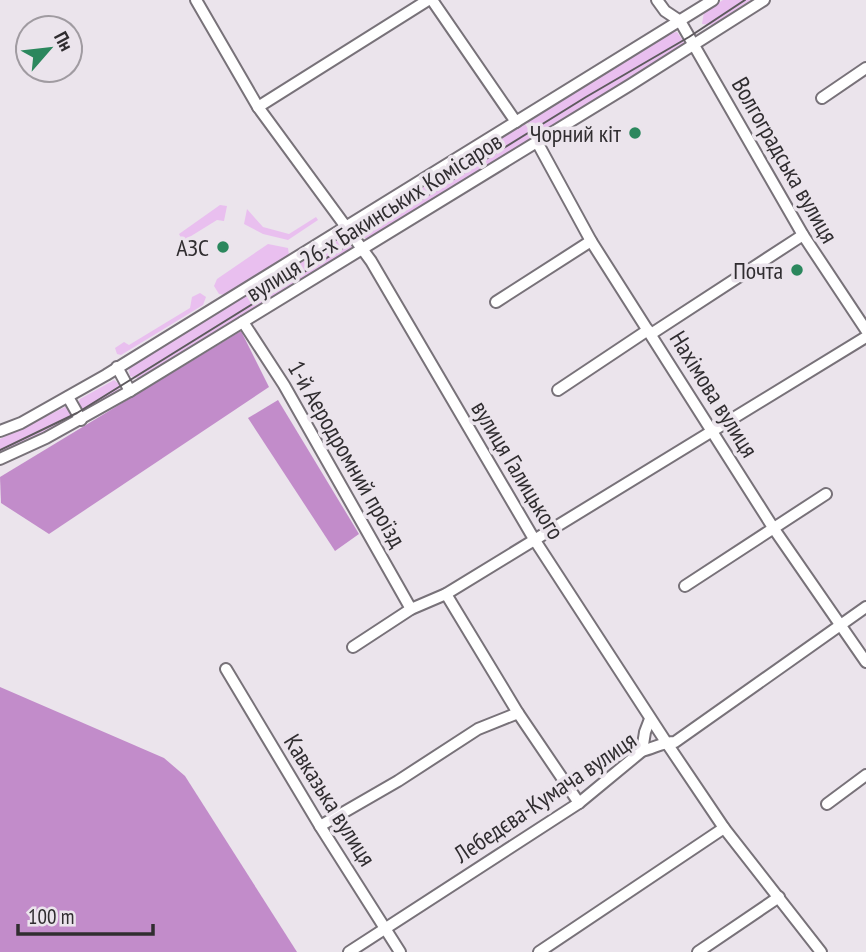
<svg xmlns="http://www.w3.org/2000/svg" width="866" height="952" viewBox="0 0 866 952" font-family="'PT Sans Narrow',sans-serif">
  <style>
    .green { fill: #e9bfef }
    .forest { fill: #c28cca }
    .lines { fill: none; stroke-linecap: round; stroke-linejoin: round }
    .minor-casing { stroke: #787279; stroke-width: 14 }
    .minor { stroke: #fff; stroke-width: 10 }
    .tram { stroke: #5e5a5e; stroke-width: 2 }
    .poi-dot { fill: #2b875d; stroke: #ebe4ec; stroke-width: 2.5 }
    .labels { text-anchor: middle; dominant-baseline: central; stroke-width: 7; stroke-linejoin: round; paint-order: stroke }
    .poi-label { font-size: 24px; fill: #302d30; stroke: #ebe4ec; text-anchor: end }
    .street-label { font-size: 24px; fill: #302d30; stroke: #ebe4ec }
  </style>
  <rect width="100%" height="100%" fill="#ebe4ec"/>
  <g class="green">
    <polygon points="723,0 751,0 712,25 702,24 704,12"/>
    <polygon points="677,32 684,42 680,49 536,136 527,122 670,33"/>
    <polygon points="525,124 534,137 367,239 357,233 358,225"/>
    <polygon points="220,205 227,206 224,221 217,220 183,241 179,234"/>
    <polygon points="247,209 263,227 289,234 316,217 318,220 288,240 263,234 244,224"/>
    <polygon points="345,234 352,248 140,379 130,376 129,369 133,364"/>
    <polygon points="268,244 288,248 289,255 225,295 219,294 214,286 217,279"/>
    <polygon points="200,293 206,297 203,305 121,355 117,354 115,348 124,342 129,345 190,308 192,297"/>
    <polygon points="114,380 119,384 120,388 116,392 85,411 82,410 78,404 80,399"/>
    <polygon points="67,406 73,413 71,420 0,453 0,439"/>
  </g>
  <g class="forest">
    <polygon points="241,331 269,387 49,534 1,503 0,477"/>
    <polygon points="278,400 359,534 335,551 248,418"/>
    <polygon points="0,687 164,758 185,776 297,952 0,952"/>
  </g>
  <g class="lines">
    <defs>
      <g id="minor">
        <polyline points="196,0 258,107 371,261 534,539 666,742 724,828 821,952"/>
        <polyline points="432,0 516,122"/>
        <polyline points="657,0 665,11 680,21 803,235 866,330"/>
        <polyline points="822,98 866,68"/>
        <polyline points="258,107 428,0"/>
        <polyline points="537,142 591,241 774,529 866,662"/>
        <polyline points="496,302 591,241"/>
        <polyline points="243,322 284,385 411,609"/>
        <polyline points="651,334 803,235"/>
        <polyline points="117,367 130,391"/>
        <polyline points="558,390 648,330"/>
        <polyline points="68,397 81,420"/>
        <polyline points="0,431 21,423 106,375 713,0"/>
        <polyline points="0,459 46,438 130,391 630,85 764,0"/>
        <polyline points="685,586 826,494"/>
        <polyline points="353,647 411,609 446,594 866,337"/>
        <polyline points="226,669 320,826 400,952"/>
        <polyline points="518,713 579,803"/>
        <polyline points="642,751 645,732 650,719"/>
        <polyline points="827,804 866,775"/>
        <polyline points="320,826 398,781 478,729 518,713 446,594"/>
        <path d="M349,952l230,-149 63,-52c12,-3 21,-9 33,-9l191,-135"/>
        <polyline points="539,952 724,828"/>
        <polyline points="698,952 779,897"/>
      </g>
    </defs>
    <use href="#minor" class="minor-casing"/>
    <use href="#minor" class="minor"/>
    <polyline class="tram" points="0,450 77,413 586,97 689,37 745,0"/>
  </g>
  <g class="poi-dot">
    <circle cx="635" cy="133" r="7"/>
    <circle cx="223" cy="247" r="7"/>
    <circle cx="797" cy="270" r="7"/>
  </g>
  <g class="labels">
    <g class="poi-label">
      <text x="621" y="133">Чорний кіт</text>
      <text x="209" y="247">АЗС</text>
      <text x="783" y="270">Почта</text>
    </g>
    <g class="street-label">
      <text transform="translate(785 160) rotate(60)">Волгоградська вулиця</text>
      <text transform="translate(374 217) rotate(-32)">вулиця 26-х Бакинських Комісаров</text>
      <text transform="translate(714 394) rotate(58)">Нахімова вулиця</text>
      <text transform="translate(347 454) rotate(60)">1-й Аеродромний проїзд</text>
      <text transform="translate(518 470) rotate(59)">вулиця Галицького</text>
      <text transform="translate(545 797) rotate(-34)">Лебедєва-Кумача вулиця</text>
      <text transform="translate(330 800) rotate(58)">Кавказька вулиця</text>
    </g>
  </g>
  <g transform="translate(49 49) rotate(62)"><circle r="33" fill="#ebe4ec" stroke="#a09ba1" stroke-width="2"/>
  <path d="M0-5L12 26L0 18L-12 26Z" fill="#2b875d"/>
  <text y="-10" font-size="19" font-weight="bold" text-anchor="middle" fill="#302d30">Пн</text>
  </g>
  <path d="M18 924v10h135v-10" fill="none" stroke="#302d30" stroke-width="3.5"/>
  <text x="28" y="924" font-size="21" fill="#302d30" stroke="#ebe4ec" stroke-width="5" paint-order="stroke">100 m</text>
</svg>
